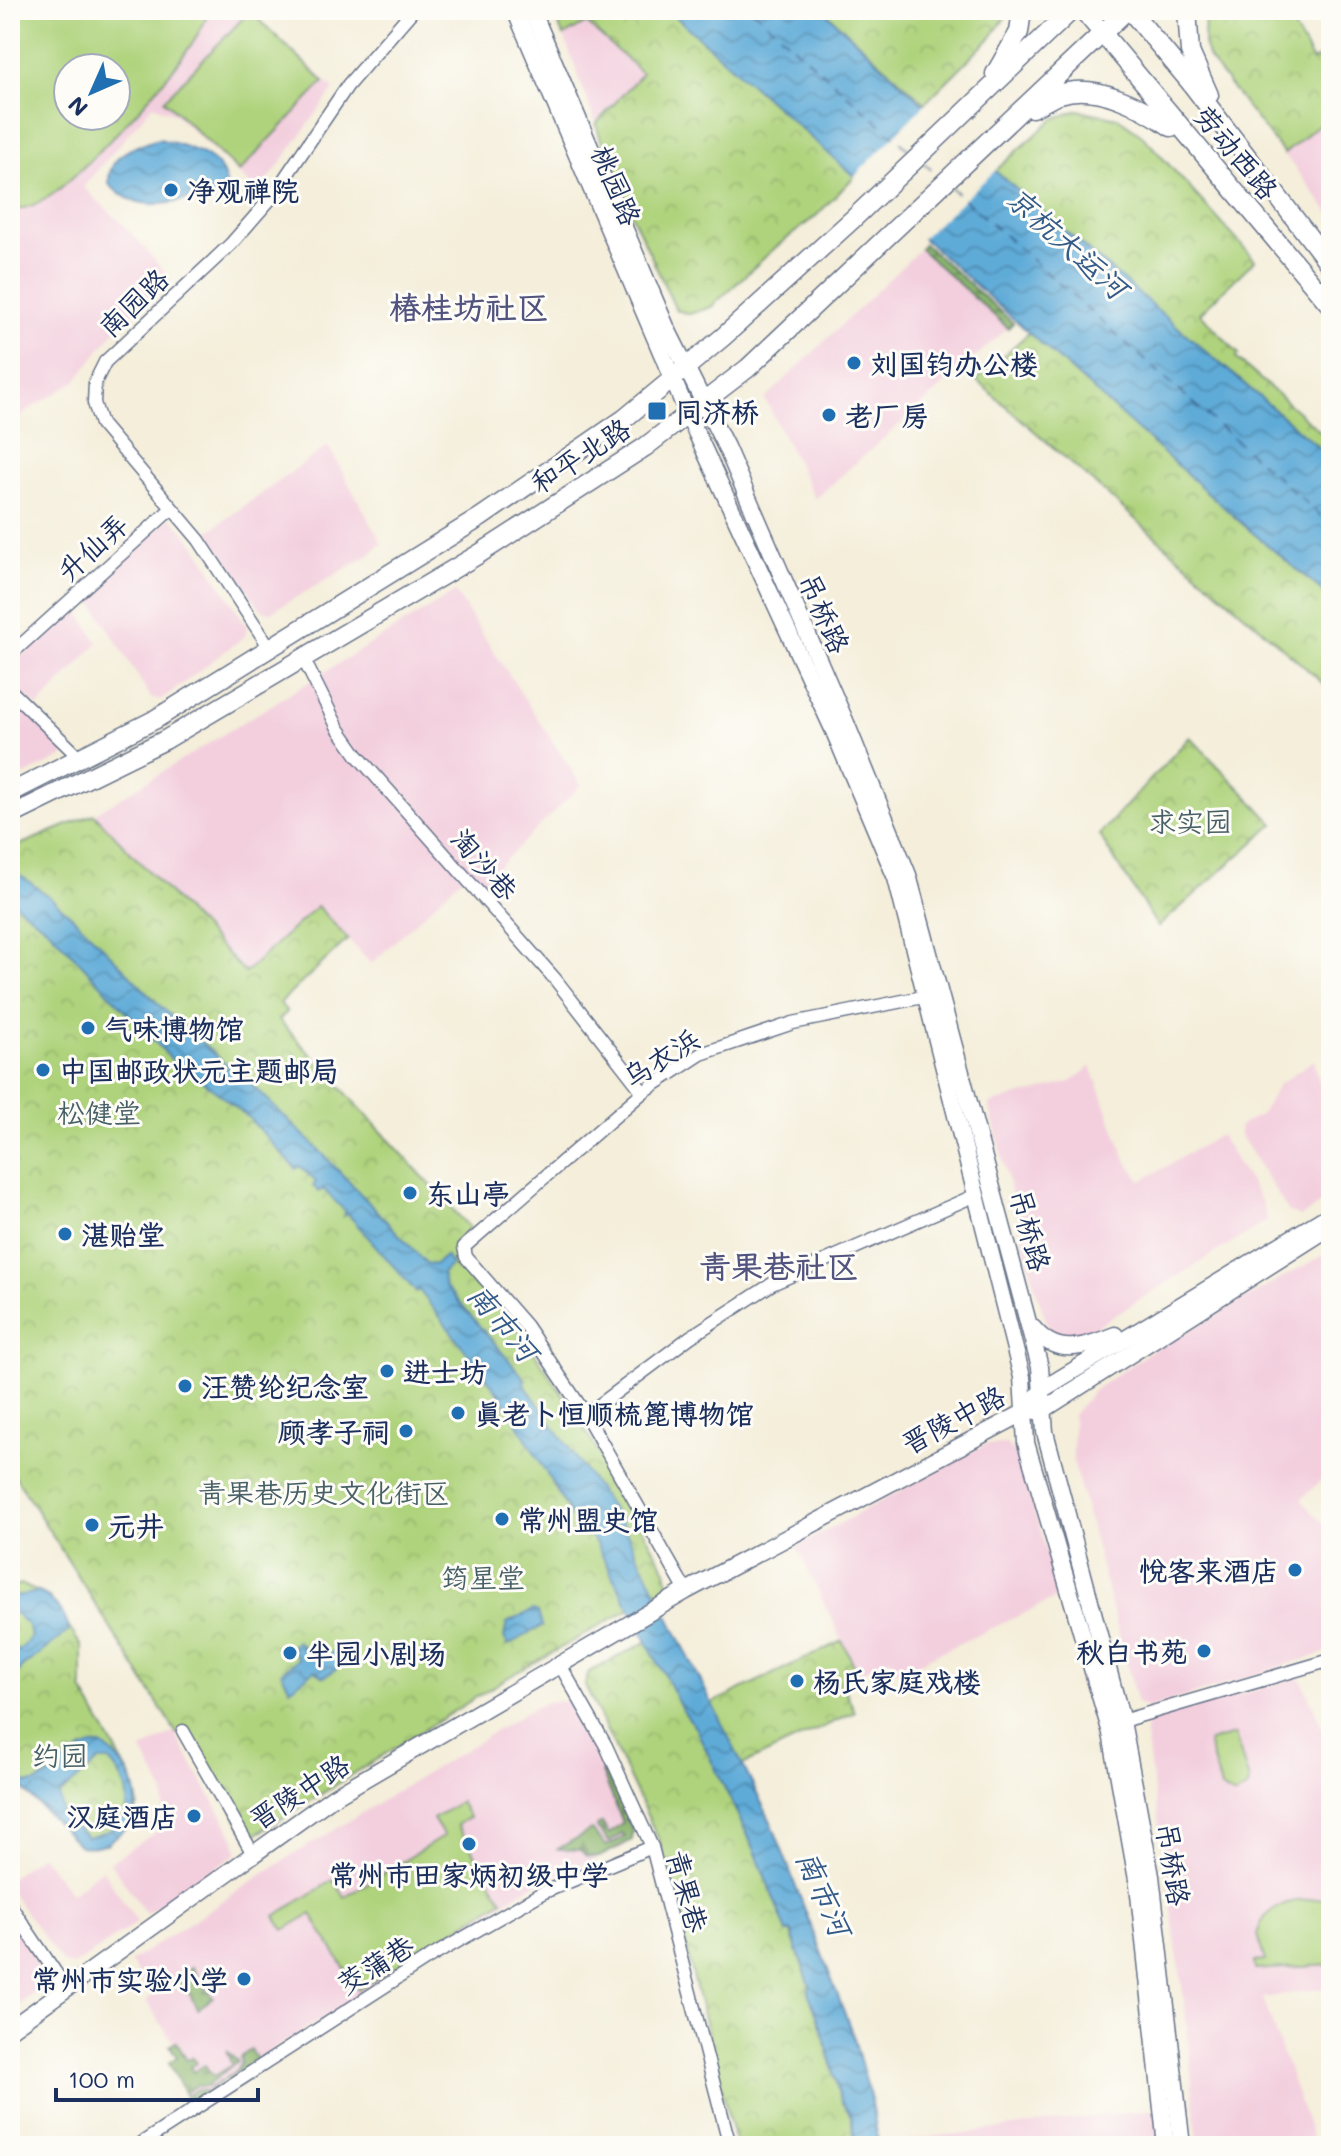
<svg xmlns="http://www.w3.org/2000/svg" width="1341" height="2156" viewBox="0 0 1341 2156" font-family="Mali,'LXGW WenKai TC',sans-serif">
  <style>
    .built { fill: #f3cfde; fill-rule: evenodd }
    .grass { fill: #afd37c; stroke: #65816d; stroke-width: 2; fill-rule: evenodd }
    .forest { fill: url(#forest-firs); stroke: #537265; stroke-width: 2 }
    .park { fill: url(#park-crowns); stroke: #65816d; stroke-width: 2 }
    .water { fill: url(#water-waves); stroke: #3d6d9b; stroke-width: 2; fill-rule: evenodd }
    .pier { fill: #f4eeda }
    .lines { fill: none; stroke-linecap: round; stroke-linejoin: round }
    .ferry { stroke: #335a89; stroke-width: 2; stroke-dasharray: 10 8; stroke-linecap: butt }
    .minor-casing { stroke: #677289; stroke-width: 15 }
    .secondary-casing { stroke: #677289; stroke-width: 19 }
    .primary-casing { stroke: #677289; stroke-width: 21 }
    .minor { stroke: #fff; stroke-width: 12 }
    .secondary { stroke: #fff; stroke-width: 16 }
    .primary { stroke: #fff; stroke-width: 18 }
    .poi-dot { fill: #1f6fb2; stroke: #fdfcf7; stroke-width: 3 }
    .labels { text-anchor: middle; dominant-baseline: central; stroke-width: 6; stroke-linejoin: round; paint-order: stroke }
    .street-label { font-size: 28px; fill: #1b2f5e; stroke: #fdfcf7 }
    .poi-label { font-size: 28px; font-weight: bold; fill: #1b2f5e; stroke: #fdfcf7; text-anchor: start }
    .park-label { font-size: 28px; fill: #476067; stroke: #fdfcf7 }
    .water-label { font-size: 30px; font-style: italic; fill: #335a89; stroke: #fdfcf7 }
    .quarter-label { font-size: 32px; font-weight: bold; fill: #52547f; stroke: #fdfcf7 }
  </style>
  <defs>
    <pattern id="forest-firs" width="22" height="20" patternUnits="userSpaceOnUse" patternTransform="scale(2)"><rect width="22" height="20" fill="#8bb56c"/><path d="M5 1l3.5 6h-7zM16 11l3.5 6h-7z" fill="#71945c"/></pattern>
    <pattern id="park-crowns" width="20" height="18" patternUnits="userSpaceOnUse" patternTransform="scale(2)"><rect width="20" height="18" fill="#afd37c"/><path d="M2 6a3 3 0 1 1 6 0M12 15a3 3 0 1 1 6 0" fill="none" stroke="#96b56e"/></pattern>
    <pattern id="water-waves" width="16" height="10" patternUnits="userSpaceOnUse" patternTransform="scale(2)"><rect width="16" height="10" fill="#5fabd8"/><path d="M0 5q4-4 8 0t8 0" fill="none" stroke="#4e8cb2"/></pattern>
  </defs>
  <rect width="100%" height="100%" fill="#fdfcf7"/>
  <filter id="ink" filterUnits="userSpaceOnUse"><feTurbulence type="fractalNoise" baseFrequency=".0125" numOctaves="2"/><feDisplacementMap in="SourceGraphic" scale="16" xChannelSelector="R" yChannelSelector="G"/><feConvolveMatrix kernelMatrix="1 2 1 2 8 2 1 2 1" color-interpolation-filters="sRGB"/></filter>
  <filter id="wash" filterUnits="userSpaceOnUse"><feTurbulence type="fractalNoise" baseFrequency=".006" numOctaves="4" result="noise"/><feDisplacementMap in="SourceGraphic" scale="32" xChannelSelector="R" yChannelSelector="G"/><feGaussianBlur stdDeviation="1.8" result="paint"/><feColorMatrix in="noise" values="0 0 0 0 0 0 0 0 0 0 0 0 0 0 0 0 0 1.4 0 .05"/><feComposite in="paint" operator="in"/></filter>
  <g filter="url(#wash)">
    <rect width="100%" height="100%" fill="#f4eeda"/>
    <g class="built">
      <path d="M10,10h240l84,79 -75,104 -84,-79 -22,-9 -70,82 47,44 41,49 -52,45 -43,56 -50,30 -16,19zM68,68h48v48h-48z"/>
      <polygon points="585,23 642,74 596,124 564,36"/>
      <polygon points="1331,114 1331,215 1284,154"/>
      <polygon points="920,249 1008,328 815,499 765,399"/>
      <polygon points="328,446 382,543 369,555 271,612 262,610 208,532"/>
      <polygon points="171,517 195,545 247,626 245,636 161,700 151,698 87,593"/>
      <polygon points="455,592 581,785 479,886 467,873 371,964 317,906 246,973 94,814"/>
      <polygon points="77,609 98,643 38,707 10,682 10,667 72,610"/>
      <polygon points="10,695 65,748 64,756 10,782"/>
      <polygon points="1314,1060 1331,1131 1331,1186 1327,1200 1300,1217 1289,1212 1239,1133 1240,1126 1261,1114 1279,1084"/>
      <polygon points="1091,1066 1125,1157 1141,1181 1220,1135 1262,1202 1267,1221 1087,1332 1072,1340 1060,1339 1052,1334 1046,1321 1033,1280 989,1104 1071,1082"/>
      <polygon points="1331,1251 1331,1470 1301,1500 1331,1531 1331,1651 1148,1708 1137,1703 1073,1460 1073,1415 1093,1391 1151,1351"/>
      <polygon points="1006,1444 1019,1456 1059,1597 898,1672 891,1658 858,1673 797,1547 984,1445"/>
      <polygon points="1300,1677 1331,1747 1331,1987 1263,1998 1315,2146 1198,2146 1185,2007 1145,1729 1152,1720"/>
      <polygon points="569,1701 633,1830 632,1840 622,1848 528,1887 189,2103 169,2062 177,2057 170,2046 174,2043 146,2001 152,1996 130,1962 277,1865 530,1710 547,1702"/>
      <polygon points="174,1732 235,1839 237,1853 146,1914 110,1862 164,1827 164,1792 142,1750"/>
      <polygon points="41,1855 71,1894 102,1869 137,1922 73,1966 63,1963 10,1891 10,1878"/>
      <polygon points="10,1915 52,1980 10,2011"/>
      <polygon points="1158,2109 1161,2146 908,2146 908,2140"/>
    </g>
    <g class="grass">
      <path d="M10,10h198c-4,37 -125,163 -158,186 -12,9 -26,12 -40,16zM68,68h48v48h-48z"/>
      <polygon points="250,11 324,82 239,172 164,100"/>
      <polygon points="1235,1735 1249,1781 1248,1788 1235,1796 1221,1788 1208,1742"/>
      <polygon points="460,1802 469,1817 457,1825 503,1900 358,1990 311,1914 284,1930 275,1916 333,1880 345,1897 444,1836 433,1819"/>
      <path d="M1331,1898v67l-76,5 -1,-8 11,-1 -8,-26c9,-37 42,-34 74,-37z"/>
    </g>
    <g class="forest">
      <polygon points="924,244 1013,323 1008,328 920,249"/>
      <polygon points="602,1772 607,1774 633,1830 632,1840 599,1857 586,1856 581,1850 558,1849 591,1830 607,1846 625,1837 622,1834 609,1842 596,1827 602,1823 609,1834 623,1823"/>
      <polygon points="192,1967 213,1998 197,2009 190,1994 170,1982"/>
      <polygon points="176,2042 187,2060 192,2057 196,2063 190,2067 193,2072 205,2065 213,2076 232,2065 226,2051 237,2061 207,2086 195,2086 185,2093 187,2096 196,2090 206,2091 234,2073 241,2062 240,2057 251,2050 257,2059 189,2103 169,2062 177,2057 170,2046"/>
    </g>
    <g class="park">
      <polygon points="550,10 668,10 856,175 816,216 776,247 711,307 690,314 676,310 609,166 596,124 642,73 586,23 564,36"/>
      <polygon points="823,10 1005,10 1005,18 991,37 925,103"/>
      <polygon points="1205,10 1284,10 1313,61 1328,52 1331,56 1331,114 1284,154 1209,59 1204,44"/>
      <polygon points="1078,110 1118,118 1142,135 1255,260 1200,313 1239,354 1236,358 1331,441 1331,458 995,171 1053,119"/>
      <polygon points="1031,331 1246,527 1331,598 1331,690 976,380"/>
      <polygon points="1190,737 1274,824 1158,927 1099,835"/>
      <polygon points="94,814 245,973 317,906 348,939 280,1003 287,1012 279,1020 470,1228 455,1242 454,1254 518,1328 579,1419 666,1570 668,1581 663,1590 507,1678 249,1839 187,1728 177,1734 10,1468 10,849"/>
      <polygon points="20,1584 49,1597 82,1647 82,1689 133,1781 138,1805 134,1818 107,1844 80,1846 10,1776 10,1588"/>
      <polygon points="648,1641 687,1715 842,1641 858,1673 841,1681 855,1712 719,1776 753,1846 787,1932 790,1931 810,1986 808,1992 822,2029 841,2101 851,2116 856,2146 736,2146 659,1840 585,1685 589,1672"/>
    </g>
    <g class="water">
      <polygon points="668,10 823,10 995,171 1331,458 1331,598 1246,527"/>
      <path d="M159,139c28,7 74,19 66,56 -12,6 -21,0 -32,3 -30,8 -60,12 -84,-14 -1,-30 25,-38 50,-45z"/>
      <path d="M10,869c66,40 109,99 165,151 17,15 35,28 51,45l3,-2 89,86 108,114 8,2 11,-9 7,8 -10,9 3,13 81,94 -3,2 100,143 149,299 81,211 19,68 7,43h-23l-5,-30 -10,-15 -19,-72 -14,-37 2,-6 -19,-55 -4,1 -34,-86 -58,-119 -12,-16 -88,-169 -25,-28 -65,-112 -86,-112 -3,2 -69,-79 -4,3 2,-5 -22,-22 -4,3 -6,-6 3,-4 -16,-16 -4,3 -47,-51 -70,-56 -3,2 -126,-133 -40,-31z"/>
      <path d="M39,1592c14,6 28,24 30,39l-48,37 -11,18v-32l13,-7 8,-11 -4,-12 -12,-11 -5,2v-18z"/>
      <polygon points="533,1610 538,1612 542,1626 508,1645 504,1637 507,1623"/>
      <polygon points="297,1641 317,1661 340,1648 348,1661 324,1677 315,1670 290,1689 281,1672 298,1659 291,1646"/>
      <path d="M102,1745c29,22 50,59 18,88 -13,12 -23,15 -40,13l-70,-70v-10l16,17h10c26,-13 35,-37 66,-38zM99,1761h10c29,32 25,69 -22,76l-24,-20 -4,-22z"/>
    </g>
    <polygon class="pier" points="928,101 998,168 920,240 853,178"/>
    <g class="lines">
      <g class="ferry">
        <polyline points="753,10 910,151"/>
        <polyline points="924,163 940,178"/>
        <polyline points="950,187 1331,525"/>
      </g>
    </g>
  </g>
  <g filter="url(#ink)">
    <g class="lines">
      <defs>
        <g id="minor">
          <polyline points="270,648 199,540 101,424 94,403 95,382 105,362 231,244 272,197 348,85 413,10"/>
          <polyline points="10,655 171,509"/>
          <polyline points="303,658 338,728 357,755 555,979 643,1092"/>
          <polyline points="10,690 81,759"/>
          <polyline points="586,1415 690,1337 772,1284 976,1195"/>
          <polyline points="686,1591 586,1415 526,1326 466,1257 464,1247 643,1092 701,1054 793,1023 928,996"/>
          <polyline points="559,1663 606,1746 652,1847 730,2146"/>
          <polyline points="1115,1723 1331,1660"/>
          <polyline points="183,1731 252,1852"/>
          <polyline points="10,1905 66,1988"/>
          <polyline points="137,2146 427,1959 542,1893 652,1847"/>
        </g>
        <g id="secondary">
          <polyline points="515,10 689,417 833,729 896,878 1022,1377 1026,1443 1111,1733 1138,1885 1166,2146"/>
          <polyline points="532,10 667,329 726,447 846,723 908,875 1040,1367 1045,1432 1122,1721 1151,1876 1182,2146"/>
          <path d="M1033,1328c24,30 51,19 82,7"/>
          <polyline points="1035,1411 1043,1410 1068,1394 1327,1229"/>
          <polyline points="10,2029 333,1797 686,1591 1025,1412 1043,1389 1331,1214"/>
        </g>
        <g id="primary">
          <polyline points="1083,10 1331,306"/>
          <polyline points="1130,10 1190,82 1331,266"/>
          <polyline points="1187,10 1190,52 1209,95"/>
          <polyline points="995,74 1019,32 1022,10"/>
          <path d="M1032,108c9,-4 19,-10 28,-14 36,-12 83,13 111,33"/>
          <polyline points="10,793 154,720 481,517 624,419 723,337 853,219 1072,10"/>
          <polyline points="10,816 165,740 479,554 645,447 748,368 1127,10"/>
        </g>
      </defs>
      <use href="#minor" class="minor-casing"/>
      <use href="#secondary" class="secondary-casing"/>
      <use href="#primary" class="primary-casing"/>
      <use href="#minor" class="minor"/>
      <use href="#secondary" class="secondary"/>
      <use href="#primary" class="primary"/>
    </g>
  </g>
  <g class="poi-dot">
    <circle cx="171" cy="190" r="8"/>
    <circle cx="854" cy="363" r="8"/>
    <rect x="647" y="401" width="20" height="20" rx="4"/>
    <circle cx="829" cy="415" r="8"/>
    <circle cx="88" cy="1028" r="8"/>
    <circle cx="43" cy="1070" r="8"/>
    <circle cx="410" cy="1193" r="8"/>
    <circle cx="65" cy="1234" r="8"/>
    <circle cx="387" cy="1371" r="8"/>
    <circle cx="185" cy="1386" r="8"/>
    <circle cx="458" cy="1413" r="8"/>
    <circle cx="406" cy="1431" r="8"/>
    <circle cx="502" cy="1519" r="8"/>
    <circle cx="92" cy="1525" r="8"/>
    <circle cx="1295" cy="1570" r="8"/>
    <circle cx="1204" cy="1651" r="8"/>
    <circle cx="290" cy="1653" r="8"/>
    <circle cx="797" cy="1681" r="8"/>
    <circle cx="194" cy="1816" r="8"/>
    <circle cx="469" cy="1844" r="8"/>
    <circle cx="244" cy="1979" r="8"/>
  </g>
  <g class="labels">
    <g class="street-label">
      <text transform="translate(1237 152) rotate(50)">劳动西路</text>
      <text transform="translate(617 185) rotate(67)">桃园路</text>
      <text transform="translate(133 302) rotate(-44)">南园路</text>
      <text transform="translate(580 455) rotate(-33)">和平北路</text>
      <text transform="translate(92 547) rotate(-42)">升仙弄</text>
      <text transform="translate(825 613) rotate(66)">吊桥路</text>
      <text transform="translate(485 864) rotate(49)">淘沙巷</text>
      <text transform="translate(661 1057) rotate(-32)">乌衣浜</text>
      <text transform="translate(1031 1230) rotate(75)">吊桥路</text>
      <text transform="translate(953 1419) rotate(-28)">晋陵中路</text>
      <text transform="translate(299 1791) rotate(-33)">晋陵中路</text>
      <text transform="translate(1174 1864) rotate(81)">吊桥路</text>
      <text transform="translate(688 1891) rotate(75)">青果巷</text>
      <text transform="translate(375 1964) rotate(-32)">茭蒲巷</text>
    </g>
    <g class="poi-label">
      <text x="187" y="190">净观禅院</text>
      <text x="870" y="363">刘国钧办公楼</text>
      <text x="675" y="411">同济桥</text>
      <text x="845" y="415">老厂房</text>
      <text x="104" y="1028">气味博物馆</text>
      <text x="59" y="1070">中国邮政状元主题邮局</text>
      <text x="426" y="1193">东山亭</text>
      <text x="81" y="1234">湛贻堂</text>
      <text x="403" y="1371">进士坊</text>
      <text x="201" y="1386">汪赞纶纪念室</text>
      <text x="474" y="1413">真老卜恒顺梳篦博物馆</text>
      <text x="390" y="1431" text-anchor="end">顾孝子祠</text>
      <text x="518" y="1519">常州盟史馆</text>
      <text x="108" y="1525">元井</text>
      <text x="1279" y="1570" text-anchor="end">悦客来酒店</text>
      <text x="1188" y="1651" text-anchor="end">秋白书苑</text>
      <text x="306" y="1653">半园小剧场</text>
      <text x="813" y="1681">杨氏家庭戏楼</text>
      <text x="178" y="1816" text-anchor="end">汉庭酒店</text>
      <text x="469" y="1874" text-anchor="middle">常州市田家炳初级中学</text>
      <text x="228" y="1979" text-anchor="end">常州市实验小学</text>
    </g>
    <g class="park-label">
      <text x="1190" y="821">求实园</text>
      <text x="99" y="1112">松健堂</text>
      <text x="324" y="1492">青果巷历史文化街区</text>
      <text x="483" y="1577">筠星堂</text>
      <text x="60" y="1755">约园</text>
    </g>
    <g class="water-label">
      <text transform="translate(1068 242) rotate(42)">京杭大运河</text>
      <text transform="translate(504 1322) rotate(50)">南市河</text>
      <text transform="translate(825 1893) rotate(66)">南市河</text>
    </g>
    <g class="quarter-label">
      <text x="469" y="306">椿桂坊社区</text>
      <text x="779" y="1265">青果巷社区</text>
    </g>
  </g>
  <rect width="1341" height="2156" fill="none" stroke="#fdfcf7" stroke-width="40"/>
  <g transform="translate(92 92) rotate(225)"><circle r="38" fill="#fdfcf7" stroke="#a3aaba" stroke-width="2"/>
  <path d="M0-6L14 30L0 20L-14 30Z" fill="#1f6fb2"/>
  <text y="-12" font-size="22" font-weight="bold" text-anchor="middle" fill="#1b2f5e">N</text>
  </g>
  <path d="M56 2088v12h202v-12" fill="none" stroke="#1b2f5e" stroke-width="4"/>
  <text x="68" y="2088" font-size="24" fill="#1b2f5e" stroke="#fdfcf7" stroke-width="6" paint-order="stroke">100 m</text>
</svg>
